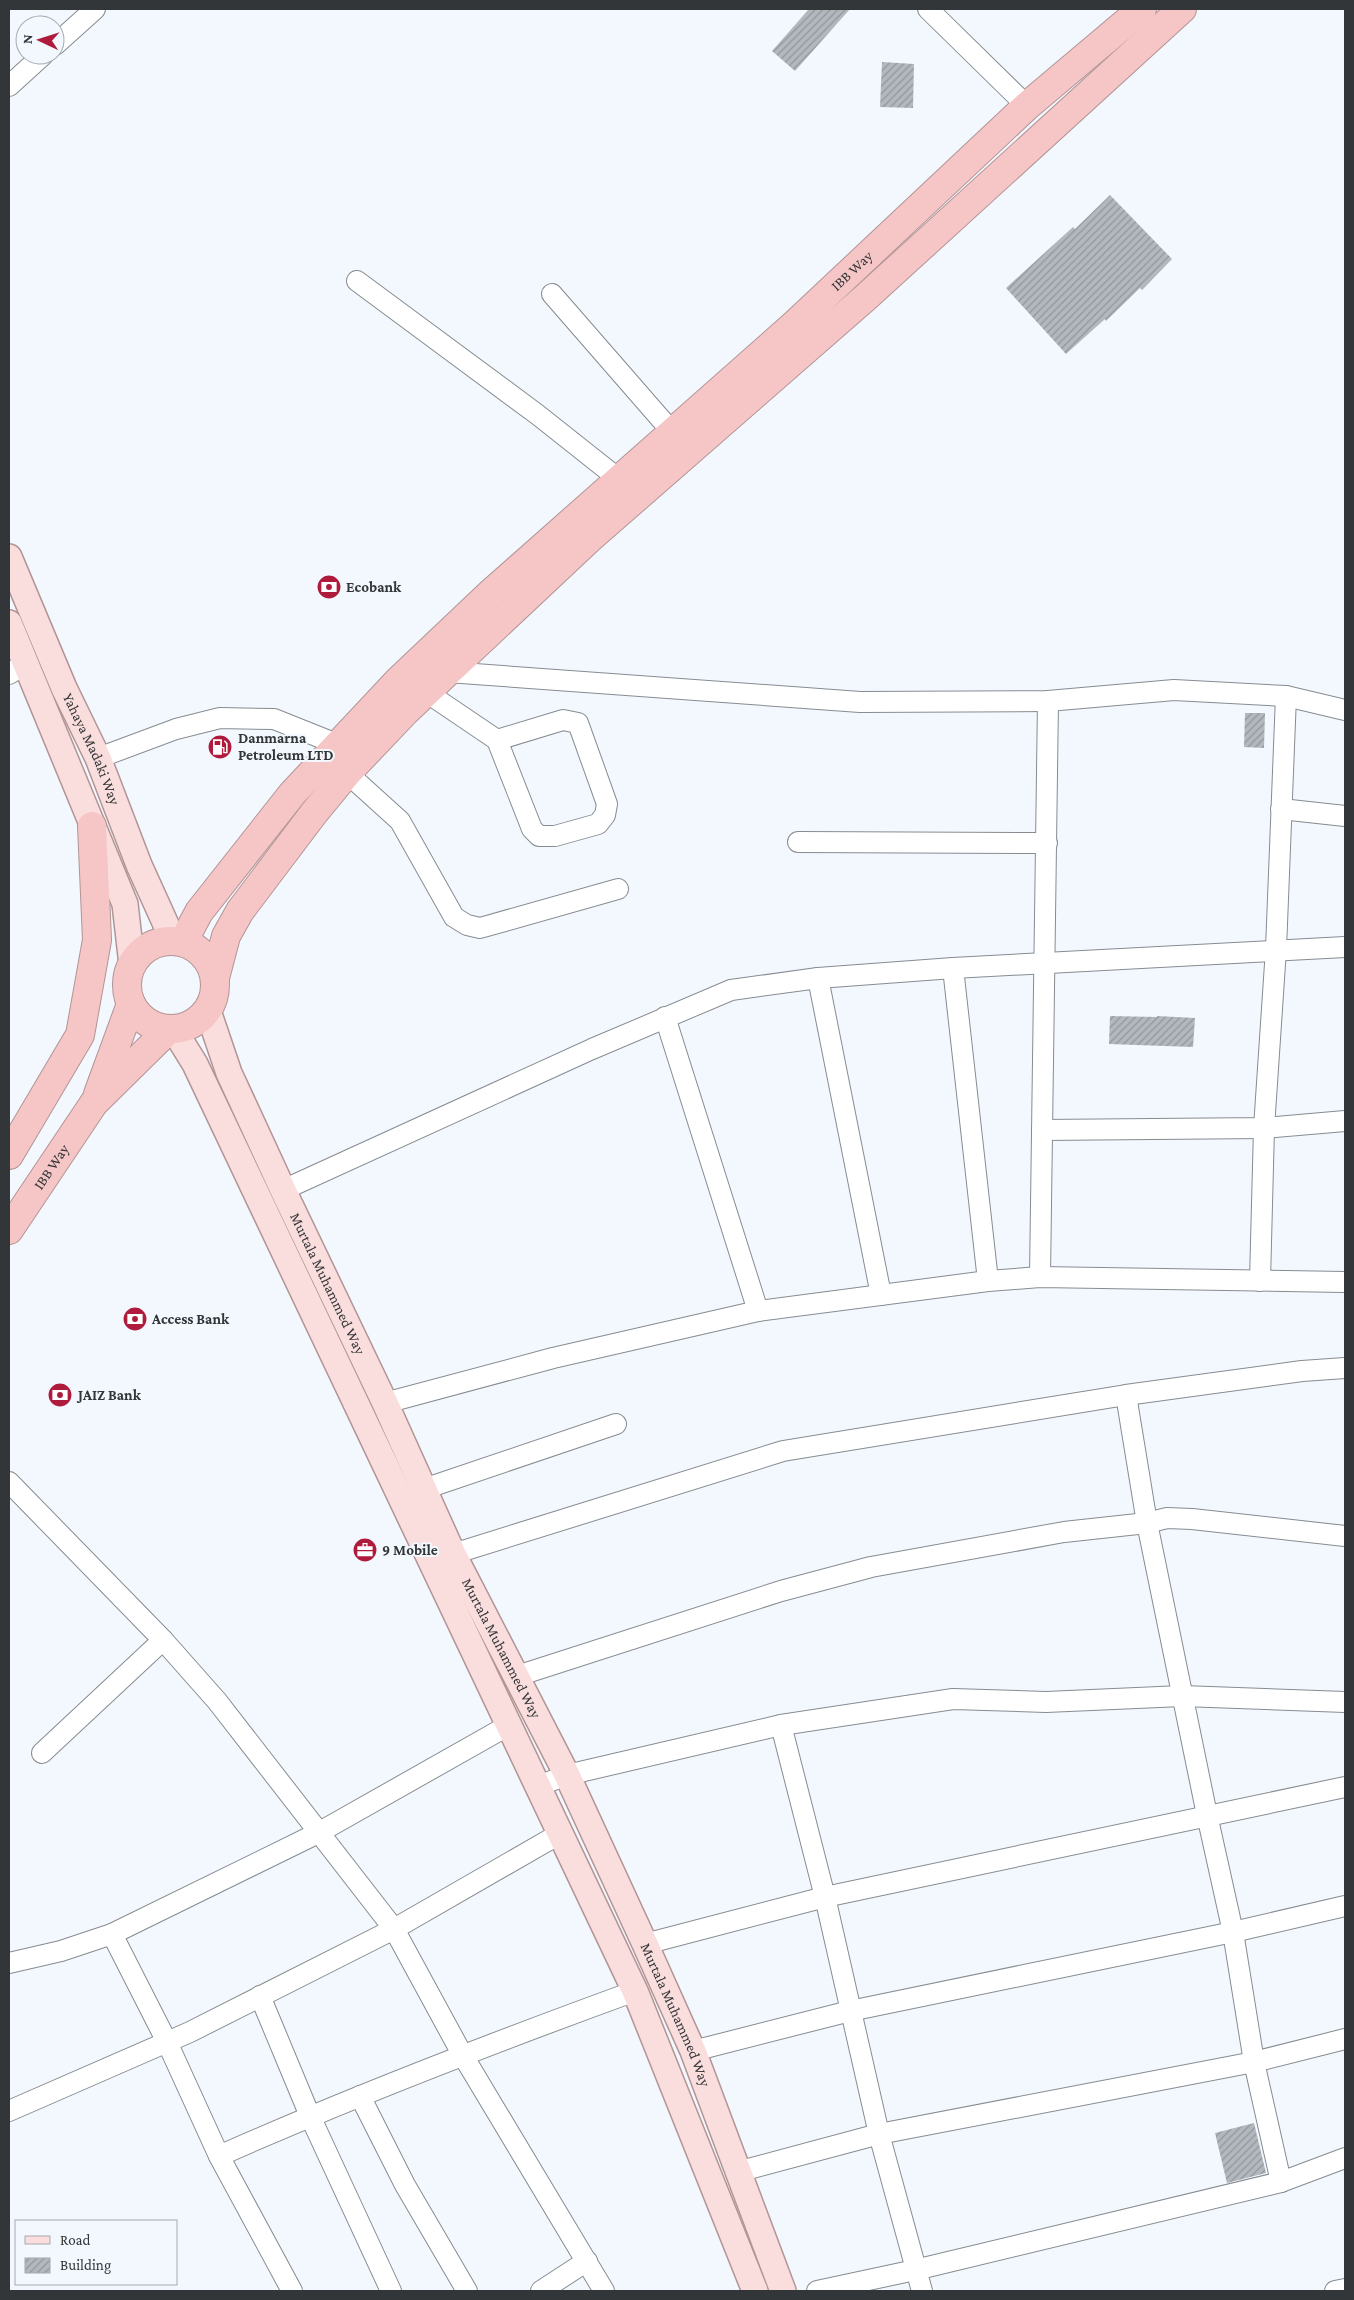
<svg xmlns="http://www.w3.org/2000/svg" width="1354" height="2300" viewBox="0 0 1354 2300" font-family="'Crimson Pro',serif">
  <style>
    .building { fill: url(#building-hatch) }
    .lines { fill: none; stroke-linecap: round; stroke-linejoin: round }
    .minor-casing { stroke: #868c91; stroke-width: 22 }
    .major-casing { stroke: #b29495; stroke-width: 28 }
    .highway-casing { stroke: #b29495; stroke-width: 30 }
    .minor { stroke: #fff; stroke-width: 20 }
    .major { stroke: #fadddd; stroke-width: 25 }
    .highway { stroke: #f6c6c7; stroke-width: 28 }
    .labels { text-anchor: middle; dominant-baseline: central; stroke-width: 4; stroke-linejoin: round; paint-order: stroke }
    .street-label { font-size: 15px; fill: #333638; stroke: #f2f8fe }
    .poi-label { font-size: 15px; font-weight: bold; fill: #333638; stroke: #f2f8fe; text-anchor: start }
  </style>
  <defs>
    <pattern id="building-hatch" width="6" height="6" patternUnits="userSpaceOnUse" patternTransform="scale(1.25)"><rect width="6" height="6" fill="#b2b8bd"/><path d="M-1 1l2-2M0 6l6-6M5 7l2-2" fill="none" stroke="#91969b"/></pattern>
  </defs>
  <rect width="100%" height="100%" fill="#f2f8fe"/>
  <g class="building">
    <polygon points="809,9 850,9 795,71 772,51"/>
    <polygon points="882,62 914,64 913,108 880,107"/>
    <polygon points="1110,195 1172,259 1142,290 1140,288 1106,321 1105,319 1066,354 1006,288 1073,227 1075,229"/>
    <polygon points="1245,713 1265,713 1264,748 1244,747"/>
    <polygon points="1110,1016 1157,1017 1157,1016 1195,1018 1193,1047 1109,1044"/>
    <polygon points="1254,2123 1266,2173 1227,2183 1215,2133"/>
  </g>
  <g class="lines">
    <defs>
      <g id="minor">
        <polyline points="928,9 1027,106"/>
        <polyline points="55,45 95,9"/>
        <polyline points="9,86 43,55"/>
        <polyline points="357,281 538,415 620,480"/>
        <polyline points="552,294 673,433"/>
        <polyline points="447,672 860,702 1048,701 1174,690 1286,696 1345,710"/>
        <polyline points="9,674 26,663"/>
        <polyline points="426,692 497,740 532,829 539,836 555,836 598,824 605,815 607,804 578,723 563,720 497,740"/>
        <polyline points="98,758 176,729 220,718 274,719 339,745"/>
        <polyline points="347,773 400,821 454,917 467,925 480,928 618,889"/>
        <polyline points="1281,809 1345,816"/>
        <polyline points="798,842 1047,843"/>
        <polyline points="953,968 988,1281"/>
        <polyline points="818,978 881,1295"/>
        <polyline points="665,1017 758,1311"/>
        <polyline points="1042,1130 1264,1128 1345,1121"/>
        <polyline points="283,1190 592,1049 731,990 818,978 953,968 1345,947"/>
        <polyline points="1040,1277 1048,701"/>
        <polyline points="1260,1281 1264,1128 1276,949 1286,696"/>
        <polyline points="1126,1395 1147,1523 1207,1815 1233,1932 1254,2062 1281,2182"/>
        <polyline points="385,1403 553,1358 758,1311 988,1281 1040,1277 1345,1282"/>
        <polyline points="9,1482 163,1640 217,1701 394,1929 462,2054 604,2291"/>
        <polyline points="424,1489 616,1424"/>
        <polyline points="453,1554 783,1451 1126,1395 1302,1371 1345,1368"/>
        <polyline points="517,1676 781,1591 871,1567 1064,1532 1147,1523 1167,1518 1192,1519 1345,1536"/>
        <polyline points="781,1725 825,1897 879,2134 922,2291"/>
        <polyline points="42,1753 163,1640"/>
        <polyline points="538,1786 567,1775 781,1725 953,1699 1046,1702 1182,1696 1345,1702"/>
        <polyline points="112,1934 167,2042 219,2156 292,2291"/>
        <polyline points="645,1944 825,1897 1345,1787"/>
        <polyline points="9,1963 61,1951 112,1934 318,1833 509,1725"/>
        <polyline points="260,1996 310,2116 391,2291"/>
        <polyline points="693,2051 850,2011 1233,1932 1345,1906"/>
        <polyline points="360,2096 405,2185 467,2291"/>
        <polyline points="9,2111 190,2032 394,1929 561,1833"/>
        <path d="M219,2156c137,-61 276,-114 416,-165"/>
        <polyline points="737,2172 879,2134 1254,2062 1345,2039"/>
        <polyline points="541,2291 587,2261"/>
        <polyline points="817,2291 915,2270 1281,2182 1345,2158"/>
        <polyline points="1335,2291 1345,2289"/>
      </g>
      <g id="major">
        <path id="s1" d="M9,557l55,131 34,70 41,107 34,75"/>
        <polyline points="9,623 125,904 132,965"/>
        <path id="s2" d="M208,1011l21,62 54,117 102,213 68,151 114,221 78,169 48,107 90,240"/>
        <polyline points="174,1030 195,1064 635,1991 755,2291"/>
      </g>
      <g id="highway">
        <circle cx="171" cy="985" r="44"/>
        <path id="s3" d="M183,942l16,-30 93,-118 105,-112 95,-90 303,-268 232,-218 115,-97"/>
        <polyline points="215,978 226,936 240,911 314,813 347,773 406,711 589,539 865,298 1182,9"/>
        <polyline points="98,1094 131,1004"/>
        <polyline points="9,1155 80,1035 97,940 92,826"/>
        <path id="s4" d="M9,1230l85,-127 74,-73"/>
      </g>
    </defs>
    <use href="#minor" class="minor-casing"/>
    <use href="#major" class="major-casing"/>
    <use href="#highway" class="highway-casing"/>
    <use href="#minor" class="minor"/>
    <use href="#major" class="major"/>
    <use href="#highway" class="highway"/>
  </g>
  <defs>
    <symbol id="bank-disc" viewBox="-11 -11 22 22"><circle r="9.5" fill="#af1b3c" stroke="#f2f8fe"/><path d="M-6-4H6V4H-6ZM0-2.3a2.3 2.3 0 1 0 0 4.6a2.3 2.3 0 1 0 0-4.6Z" fill="#fff"/></symbol>
    <symbol id="fuel-disc" viewBox="-11 -11 22 22"><circle r="9.5" fill="#af1b3c" stroke="#f2f8fe"/><path d="M-5.5-6h7V0h2V4h1.3V-2.5L3-4.5l.8-.8L6-3V5H2.5V1h-1V6h-7ZM-4.2-4.7v3.2H.2V-4.7Z" fill="#fff"/></symbol>
    <symbol id="office-disc" viewBox="-11 -11 22 22"><circle r="9.5" fill="#af1b3c" stroke="#f2f8fe"/><path d="M-6-3h4V-5.5h4V-3h4V5H-6ZM-1-4.5V-3h2v-1.5ZM-6 0V1H6V0Z" fill="#fff"/></symbol>
  </defs>
  <g fill-rule="evenodd">
    <use href="#bank-disc" x="315" y="573" width="28" height="28"/>
    <use href="#fuel-disc" x="206" y="733" width="28" height="28"/>
    <use href="#bank-disc" x="121" y="1305" width="28" height="28"/>
    <use href="#bank-disc" x="46" y="1381" width="28" height="28"/>
    <use href="#office-disc" x="351" y="1536" width="28" height="28"/>
  </g>
  <g class="labels">
    <g class="street-label">
      <text stroke="none"><textPath href="#s3" startOffset="951">IBB Way</textPath></text>
      <text stroke="none"><textPath href="#s1" startOffset="209">Yahaya Madaki Way</textPath></text>
      <text stroke="none"><textPath href="#s4" startOffset="76">IBB Way</textPath></text>
      <text stroke="none"><textPath href="#s2" startOffset="298">Murtala Muhammed Way</textPath></text>
      <text stroke="none"><textPath href="#s2" startOffset="702">Murtala Muhammed Way</textPath></text>
      <text stroke="none"><textPath href="#s2" startOffset="1108">Murtala Muhammed Way</textPath></text>
    </g>
    <g class="poi-label">
      <text x="346" y="587">Ecobank</text>
      <text x="238" y="738">Danmarna<tspan x="238" dy="17">Petroleum LTD</tspan></text>
      <text x="152" y="1319">Access Bank</text>
      <text x="78" y="1395">JAIZ Bank</text>
      <text x="382" y="1550">9 Mobile</text>
    </g>
  </g>
  <rect width="1354" height="2300" fill="none" stroke="#333638" stroke-width="20"/>
  <rect x="15" y="2220" width="162" height="65" fill="#f2f8fe" stroke="#a6aaaf"/>
  <rect x="25" y="2236" width="25" height="8" fill="#fadddd" stroke="#a6aaaf"/>
  <text x="60" y="2245" font-size="15" fill="#333638">Road</text>
  <rect x="25" y="2258" width="25" height="15" fill="url(#building-hatch)" stroke="#a6aaaf"/>
  <text x="60" y="2270" font-size="15" fill="#333638">Building</text>
  <g transform="translate(40 40) rotate(274)"><circle r="24" fill="#f2f8fe" stroke="#a6aaaf"/>
  <path d="M0-4L9 19L0 12L-9 19Z" fill="#af1b3c"/>
  <text y="-8" font-size="14" font-weight="bold" text-anchor="middle" fill="#333638">N</text>
  </g>
</svg>
